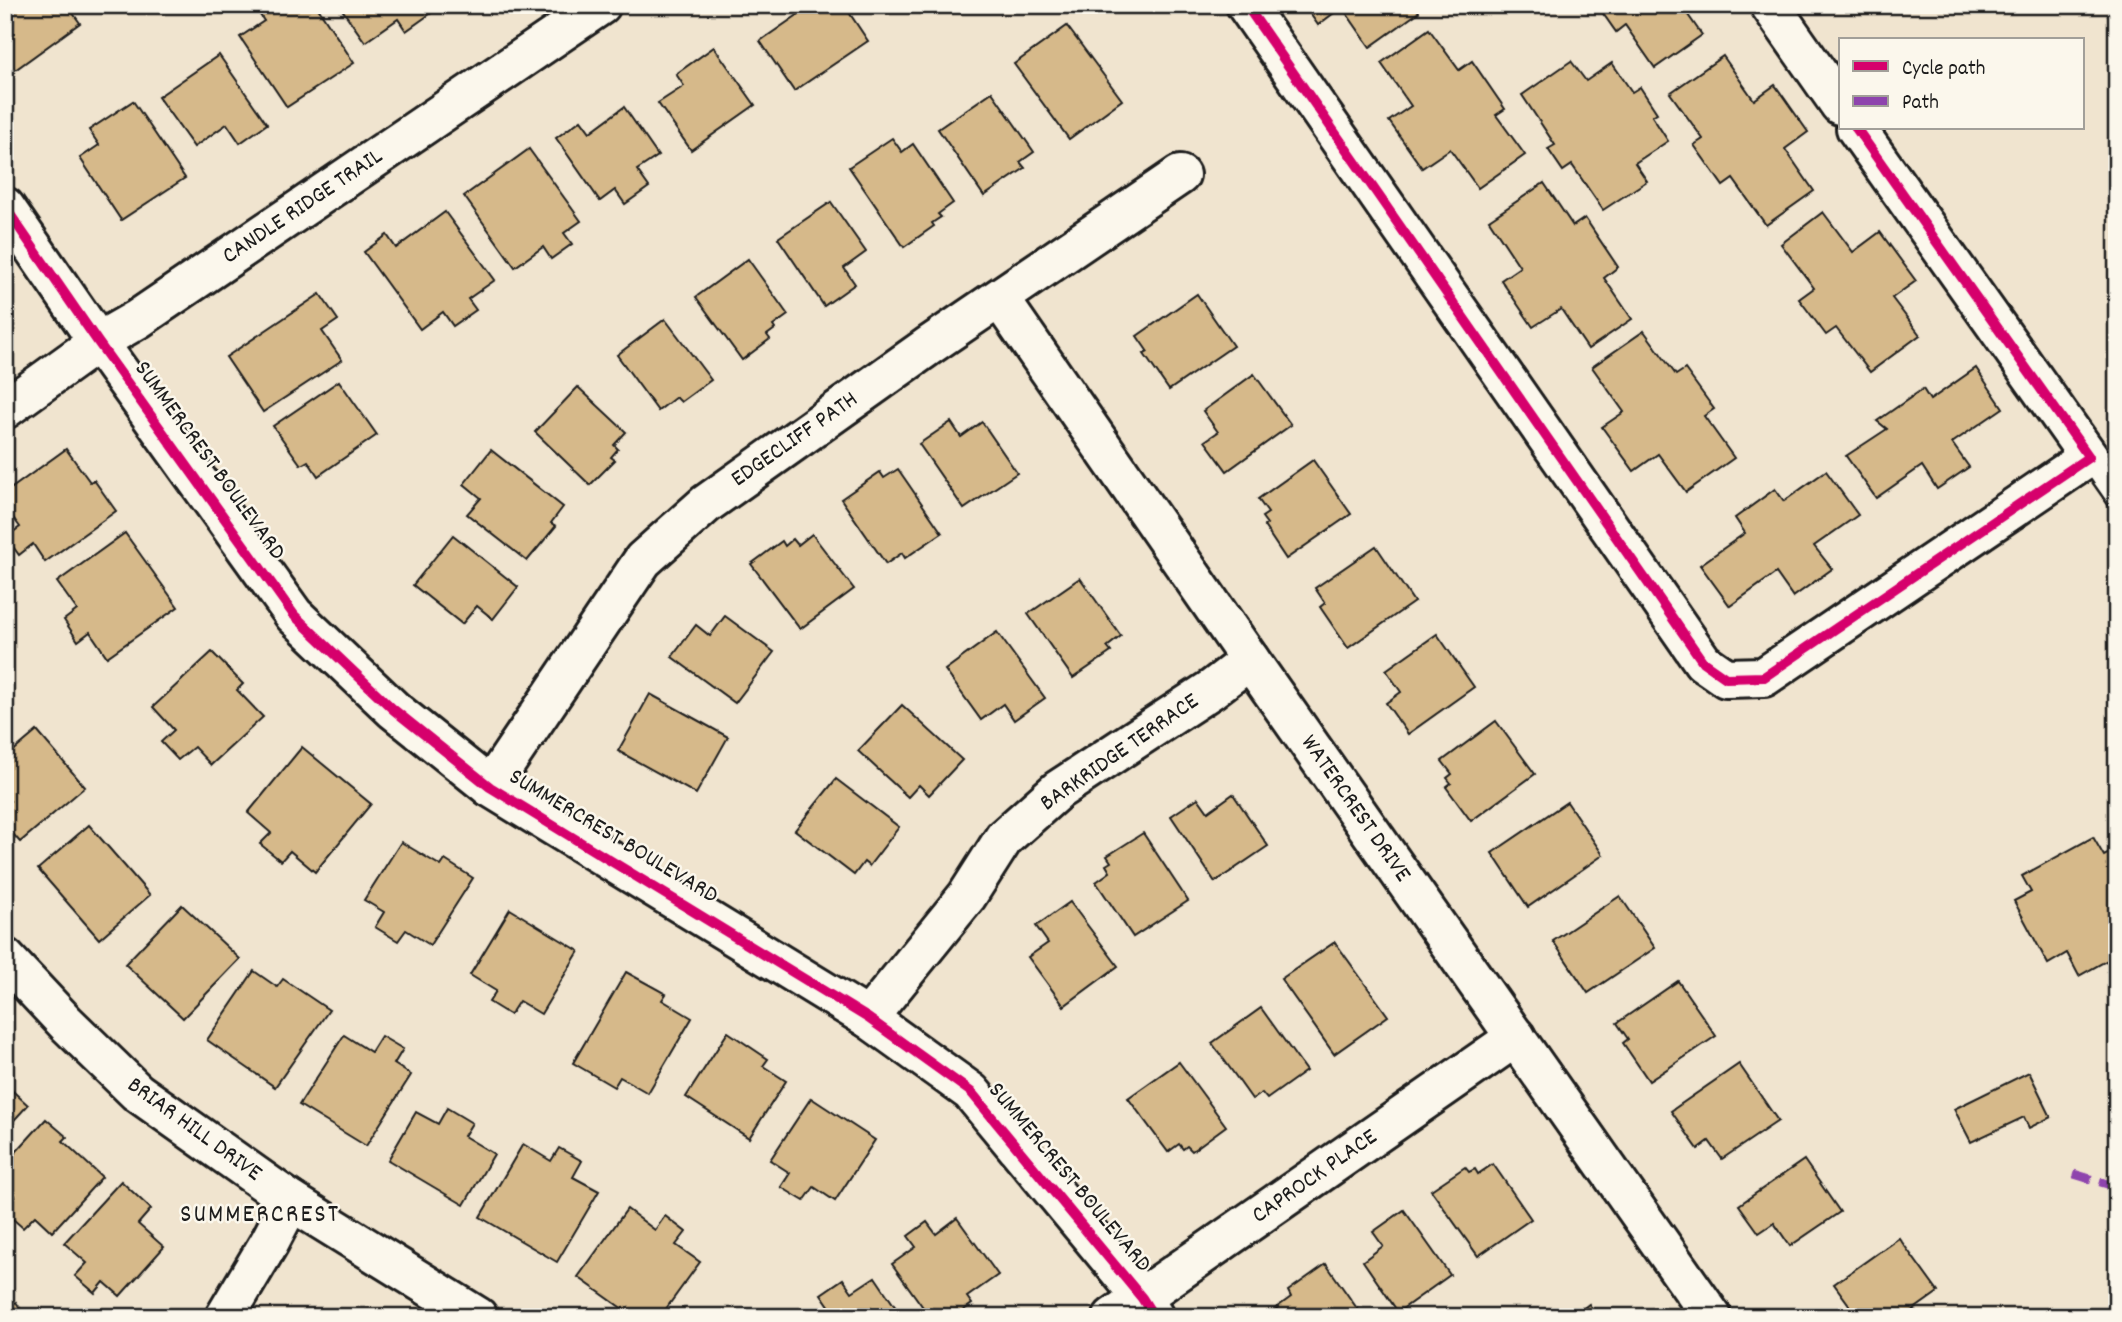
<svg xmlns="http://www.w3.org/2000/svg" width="2122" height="1322" viewBox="0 0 2122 1322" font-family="Dekko,sans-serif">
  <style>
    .building { fill: #d6b98a; stroke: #1c1c1c; stroke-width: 2 }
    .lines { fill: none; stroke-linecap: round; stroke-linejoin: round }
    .lane-casing { stroke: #1c1c1c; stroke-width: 26 }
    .street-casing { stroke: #1c1c1c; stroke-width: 44 }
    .lane { stroke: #fbf7ec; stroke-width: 21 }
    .street { stroke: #fbf7ec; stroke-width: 38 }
    .quiet { stroke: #8e44ad; stroke-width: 9; stroke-dasharray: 18 9; stroke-linecap: butt }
    .cycleway-casing { stroke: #fbf7ec; stroke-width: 15 }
    .cycleway { stroke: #d6006c; stroke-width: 10 }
    .labels { text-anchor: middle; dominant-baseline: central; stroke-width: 5; stroke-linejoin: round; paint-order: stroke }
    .street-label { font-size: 24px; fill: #1c1c1c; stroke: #fbf7ec }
    .neighbourhood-label { font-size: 26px; letter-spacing: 2px; fill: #1c1c1c; stroke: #fbf7ec }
  </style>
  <rect width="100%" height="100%" fill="#f0e4cf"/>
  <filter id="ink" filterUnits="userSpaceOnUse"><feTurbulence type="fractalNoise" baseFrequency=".0143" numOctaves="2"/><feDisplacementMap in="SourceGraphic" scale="14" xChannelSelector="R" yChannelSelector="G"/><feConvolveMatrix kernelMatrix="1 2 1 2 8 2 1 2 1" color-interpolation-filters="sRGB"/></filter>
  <g filter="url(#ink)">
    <g class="building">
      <polygon points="5,5 67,5 80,23 15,70 5,56"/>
      <polygon points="256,5 316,5 354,63 287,107 240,37 264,21 254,6"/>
      <polygon points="339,5 435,5 437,9 406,31 398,19 365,42"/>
      <polygon points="812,5 844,5 868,41 794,91 760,41"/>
      <polygon points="1304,5 1414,5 1419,12 1370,47 1342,7 1318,25"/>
      <polygon points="1597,5 1681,5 1702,35 1655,68 1625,25 1616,32"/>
      <polygon points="1067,26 1122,100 1069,139 1014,64"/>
      <polygon points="1429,29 1459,70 1472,61 1505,109 1496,115 1525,155 1478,188 1450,149 1422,168 1389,121 1411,106 1381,63"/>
      <polygon points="714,47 755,105 691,150 658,103 684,86 676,74"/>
      <polygon points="219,55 267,124 240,143 227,124 194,147 158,97"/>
      <polygon points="1723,56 1754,100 1775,85 1808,132 1785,149 1814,191 1766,225 1733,179 1723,186 1694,145 1703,139 1670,93"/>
      <polygon points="1571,61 1586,81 1612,63 1632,92 1640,87 1657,113 1652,116 1668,141 1635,163 1647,181 1603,210 1572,165 1563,171 1548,149 1555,145 1522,95"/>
      <polygon points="992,92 1034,152 1020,162 1025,168 984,196 938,129"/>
      <polygon points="133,101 185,178 121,220 80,158 99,145 89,130"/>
      <polygon points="624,107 658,156 637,170 649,187 625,204 615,190 600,201 556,138 581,120 590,132"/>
      <polygon points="892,138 902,152 913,144 953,203 938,214 941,217 932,223 934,226 904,247 849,167"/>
      <polygon points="529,149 581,221 564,233 572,244 551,259 543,247 515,267 464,196"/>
      <polygon points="1544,183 1573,226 1585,218 1618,267 1604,278 1632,319 1588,349 1561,309 1533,327 1501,280 1520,267 1489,220"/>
      <polygon points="831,202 866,252 844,268 855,284 824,306 778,238"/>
      <polygon points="445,212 495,280 468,299 476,310 453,326 443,312 420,329 364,252 387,235 396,248"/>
      <polygon points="1823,212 1853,252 1880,232 1916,281 1892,298 1920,335 1870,372 1836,328 1826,335 1799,299 1814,288 1781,244"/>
      <polygon points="748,259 788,315 773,326 775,329 767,335 770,339 742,360 696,297"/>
      <polygon points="320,294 338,320 322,331 342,360 263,412 226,357"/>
      <polygon points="1197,294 1233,346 1169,390 1144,354 1148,352 1137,336"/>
      <polygon points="665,319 711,380 681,402 676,397 658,411 617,355"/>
      <polygon points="1644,331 1676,375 1685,369 1714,409 1704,416 1734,458 1686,492 1658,454 1634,471 1602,427 1624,412 1592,367"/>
      <polygon points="1976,368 2003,408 1952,443 1969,467 1937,489 1922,466 1876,498 1846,456 1887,429 1877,421 1923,389 1930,400"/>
      <polygon points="1254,374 1291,425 1227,471 1205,441 1218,432 1203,411"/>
      <polygon points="339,381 377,435 318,476 308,461 301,465 273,426"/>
      <polygon points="578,387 626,432 614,445 618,449 611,457 615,460 590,485 535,432"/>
      <polygon points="951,422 961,437 982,422 1017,473 964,509 919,444"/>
      <polygon points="66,449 90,482 94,480 116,511 45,562 33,544 19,555 6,537 20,527 5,507 5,493"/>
      <polygon points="491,450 563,507 551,523 556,526 527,561 467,514 481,498 464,484"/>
      <polygon points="1313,460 1351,514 1286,559 1264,526 1267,524 1262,517 1268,513 1258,499"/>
      <polygon points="898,469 942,533 905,558 902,553 886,564 841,499 880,472 884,478"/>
      <polygon points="1826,471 1858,515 1814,546 1832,569 1793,597 1776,573 1730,606 1700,565 1745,533 1735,518 1775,489 1784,501"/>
      <polygon points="125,533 178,607 107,657 90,632 78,641 64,620 77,610 57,582"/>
      <polygon points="812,534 854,589 800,629 751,564 782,541 785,546 793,539 798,545"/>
      <polygon points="453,535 518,587 493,619 477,606 462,624 413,585"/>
      <polygon points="1376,546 1414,602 1348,648 1320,607 1325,603 1315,588"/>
      <polygon points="1080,578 1121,636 1107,647 1111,652 1073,678 1028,614"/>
      <polygon points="725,616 774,652 735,703 672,657 696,625 710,636"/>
      <polygon points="997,632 1045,698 1014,720 1003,704 981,720 945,670"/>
      <polygon points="1437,634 1474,687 1408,734 1386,703 1401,692 1386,670"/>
      <polygon points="212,652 243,684 237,690 263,717 211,765 194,747 178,760 161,742 174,730 153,707"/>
      <polygon points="650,694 728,737 696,794 618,751"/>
      <polygon points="902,705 962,760 929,795 919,785 908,797 858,751"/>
      <polygon points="1496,721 1535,774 1471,821 1446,787 1451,783 1447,778 1452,774 1442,761"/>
      <polygon points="37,731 85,787 20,842 5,825 5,805 10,801 5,796 5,758"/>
      <polygon points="302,747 371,804 315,872 290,851 281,861 260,844 271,833 248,813"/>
      <polygon points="836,779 899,827 869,866 864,862 854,875 795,830"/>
      <polygon points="1233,794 1268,846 1215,882 1171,816 1198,798 1208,812"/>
      <polygon points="1567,802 1603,855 1528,907 1492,853"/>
      <polygon points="89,825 150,895 99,939 38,869"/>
      <polygon points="1143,833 1188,901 1133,937 1096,882 1110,872 1106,865 1111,862 1107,856"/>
      <polygon points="2093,837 2104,856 2117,849 2117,925 2114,927 2117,932 2117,955 2079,976 2067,953 2048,964 2014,901 2031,892 2022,876"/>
      <polygon points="401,842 441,866 445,860 473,878 430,945 406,930 398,941 375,927 384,912 364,900"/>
      <polygon points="1620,896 1655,948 1588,993 1553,941"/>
      <polygon points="1070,902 1118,966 1064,1006 1028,957 1048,943 1036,926"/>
      <polygon points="182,905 240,959 183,1018 125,964"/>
      <polygon points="510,909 579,951 541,1014 519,1001 510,1015 489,1002 496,991 470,975"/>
      <polygon points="1335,942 1388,1016 1334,1054 1281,979"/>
      <polygon points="254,971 277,987 283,979 329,1010 275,1087 207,1040"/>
      <polygon points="626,972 666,994 662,1000 692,1018 648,1093 620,1077 614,1087 573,1063"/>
      <polygon points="1678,981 1716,1036 1649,1081 1623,1043 1628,1039 1617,1023"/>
      <polygon points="1261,1008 1306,1071 1267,1099 1262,1093 1252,1099 1212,1043"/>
      <polygon points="728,1032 768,1059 763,1066 786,1081 749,1138 686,1097"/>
      <polygon points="344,1035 371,1052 381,1036 403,1049 394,1064 411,1075 366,1146 299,1105"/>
      <polygon points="1179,1062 1226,1126 1192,1151 1187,1146 1183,1149 1179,1144 1168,1152 1128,1098"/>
      <polygon points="1739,1064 1778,1121 1722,1159 1709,1141 1698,1149 1671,1111"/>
      <polygon points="2029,1072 2051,1117 2029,1128 2024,1117 1971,1142 1954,1109"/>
      <polygon points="5,1084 28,1105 5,1130"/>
      <polygon points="811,1098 875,1140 835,1201 814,1187 804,1201 781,1187 790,1173 770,1160"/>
      <polygon points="447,1108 472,1123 464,1136 494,1154 464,1205 388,1160 416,1112 438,1124"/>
      <polygon points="46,1119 67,1137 63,1141 102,1177 52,1232 35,1216 23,1228 5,1212 5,1207 15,1196 5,1187 5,1164"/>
      <polygon points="523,1144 551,1161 559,1148 582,1161 573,1177 599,1191 557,1262 480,1217"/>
      <polygon points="1804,1160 1840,1212 1790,1246 1774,1223 1759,1233 1739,1205"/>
      <polygon points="1493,1164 1531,1219 1478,1256 1431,1190 1465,1167 1469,1172 1475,1169 1478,1174"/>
      <polygon points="121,1181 151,1209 138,1224 164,1247 120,1296 104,1282 95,1293 75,1276 87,1263 64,1243"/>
      <polygon points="627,1209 655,1230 665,1216 686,1232 676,1245 700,1262 660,1317 634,1317 578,1277"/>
      <polygon points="1404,1210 1450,1275 1398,1312 1363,1261 1383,1246 1373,1232"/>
      <polygon points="957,1218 998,1275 967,1297 972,1304 954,1317 930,1317 892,1264 916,1247 908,1236 927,1222 936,1234"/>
      <polygon points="1899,1238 1938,1292 1903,1317 1858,1317 1834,1284"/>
      <polygon points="1326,1264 1363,1317 1283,1317 1276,1308 1291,1297 1288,1291"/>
      <polygon points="875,1277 902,1317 822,1317 832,1310 821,1294 843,1279 852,1292"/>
      <polygon points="16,1302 26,1317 5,1317 5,1310"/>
      <polygon points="1589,1304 1598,1317 1572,1317"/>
    </g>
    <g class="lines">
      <defs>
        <polyline id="lane" points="2089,457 2117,497"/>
        <g id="street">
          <polyline points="1246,5 1703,662 1726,678 1764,677 2089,457 1856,128"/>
          <polyline points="1770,5 1840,105"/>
          <polyline points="5,207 98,342 294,615 394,710 490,787 868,1018 971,1092 1142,1298 1154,1317"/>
          <polyline points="1000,299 1250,660 1712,1317"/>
          <polyline points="5,409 98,342 138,319 601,5"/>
          <polyline points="490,787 643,560 706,504 930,345 1180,175"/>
          <polyline points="5,958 66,1023 137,1092 291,1201 478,1317"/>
          <polyline points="868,1018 967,896 1004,838 1058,790 1212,689 1250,660"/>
          <polyline points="225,1317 269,1243 291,1201"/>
          <polyline points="1113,1317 1516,1037"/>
        </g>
      </defs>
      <use href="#lane" class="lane-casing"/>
      <use href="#street" class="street-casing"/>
      <use href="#lane" class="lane"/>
      <use href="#street" class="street"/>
      <polyline class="quiet" points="2074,1174 2117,1187"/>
      <defs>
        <g id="cycleway">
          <polyline points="1246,5 1703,662 1726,678 1764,677 2089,457 1856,128"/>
          <polyline points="5,207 98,342 294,615 394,710 490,787 868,1018 971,1092 1142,1298 1154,1317"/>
        </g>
      </defs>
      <use href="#cycleway" class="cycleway-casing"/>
      <use href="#cycleway" class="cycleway"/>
    </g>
  </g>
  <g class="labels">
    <g class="street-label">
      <text transform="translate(303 207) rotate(-34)">CANDLE RIDGE TRAIL</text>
      <text transform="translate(795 440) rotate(-35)">EDGECLIFF PATH</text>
      <text transform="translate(209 461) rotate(54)">SUMMERCREST BOULEVARD</text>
      <text transform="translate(1120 753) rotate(-35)">BARKRIDGE TERRACE</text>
      <text transform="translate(1355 809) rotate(55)">WATERCREST DRIVE</text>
      <text transform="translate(613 837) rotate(31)">SUMMERCREST BOULEVARD</text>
      <text transform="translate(194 1130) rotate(36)">BRIAR HILL DRIVE</text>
      <text transform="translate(1315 1177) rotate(-35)">CAPROCK PLACE</text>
      <text transform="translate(1069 1178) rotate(50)">SUMMERCREST BOULEVARD</text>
    </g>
    <g class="neighbourhood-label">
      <text x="260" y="1215">SUMMERCREST</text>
    </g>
  </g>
  <rect width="2122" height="1322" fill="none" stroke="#fbf7ec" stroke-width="28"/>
  <rect x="14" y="14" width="2094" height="1294" fill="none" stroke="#1c1c1c" stroke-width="2.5" filter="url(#ink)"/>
  <rect x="1839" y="38" width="245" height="91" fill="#fbf7ec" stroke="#a29f99" stroke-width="2"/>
  <rect x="1853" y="61" width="35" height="10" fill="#d6006c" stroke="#a29f99" stroke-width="2"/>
  <text x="1902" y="74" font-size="21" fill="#1c1c1c">Cycle path</text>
  <rect x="1853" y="96" width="35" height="10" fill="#8e44ad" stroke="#a29f99" stroke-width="2"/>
  <text x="1902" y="108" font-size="21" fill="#1c1c1c">Path</text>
</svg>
